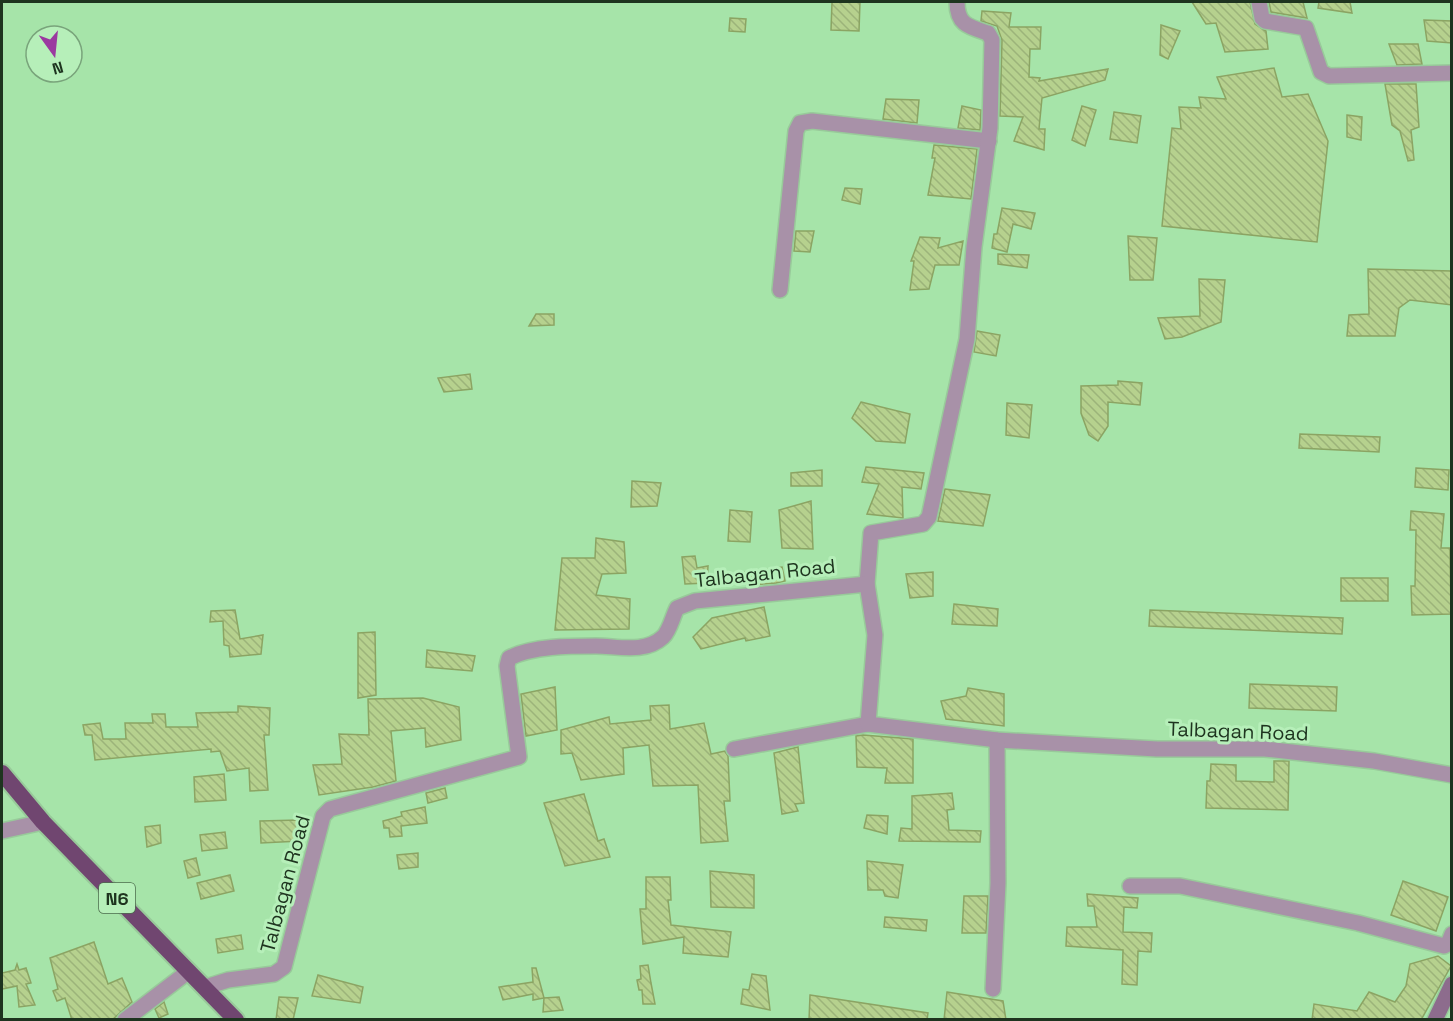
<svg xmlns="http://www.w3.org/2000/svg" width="1453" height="1021" viewBox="0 0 1453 1021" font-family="'Space Grotesk',sans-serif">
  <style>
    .built { fill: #a6e4a9; fill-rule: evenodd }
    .building { fill: url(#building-back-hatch); stroke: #8ba463; stroke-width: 1.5 }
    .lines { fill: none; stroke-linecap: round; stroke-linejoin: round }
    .minor-casing { stroke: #98ca9a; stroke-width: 18 }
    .secondary-casing { stroke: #98ca9a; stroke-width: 18 }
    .trunk-casing { stroke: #98ca9a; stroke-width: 20 }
    .minor { stroke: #a891a8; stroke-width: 15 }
    .secondary { stroke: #8d6c8d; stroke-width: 15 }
    .trunk { stroke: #704670; stroke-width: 16 }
    .labels { text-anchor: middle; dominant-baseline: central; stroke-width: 6; stroke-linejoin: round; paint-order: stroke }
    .shield { fill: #b6efb9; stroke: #4c6c4d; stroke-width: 1.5 }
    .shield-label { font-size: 18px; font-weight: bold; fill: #1e341f }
    .street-label { font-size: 20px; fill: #1e341f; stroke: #b6efb9 }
  </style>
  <defs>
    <pattern id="building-back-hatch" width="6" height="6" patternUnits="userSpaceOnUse" patternTransform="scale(1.5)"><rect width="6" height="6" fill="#b6d18e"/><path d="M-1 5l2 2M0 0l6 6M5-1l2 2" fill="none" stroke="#9cb47a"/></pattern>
  </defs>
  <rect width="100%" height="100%" fill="#b6efb9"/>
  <path class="built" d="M2,2h1449v1017h-1449zM36,36h36v36h-36z"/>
  <g class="building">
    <polygon points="832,2 860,2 859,31 831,30"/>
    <polygon points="1192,2 1250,2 1255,24 1266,31 1268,49 1225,52 1216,23 1206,24"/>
    <polygon points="1269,2 1303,2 1307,18 1271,12"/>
    <polygon points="1319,2 1350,2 1352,13 1318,8"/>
    <polygon points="982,11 1011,13 1009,27 1041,27 1040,49 1030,49 1029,77 1040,78 1039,81 1108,69 1105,80 1042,98 1039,129 1045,129 1044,150 1014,141 1023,117 1000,116 1002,40 997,26 981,21"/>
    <polygon points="730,18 746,19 745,32 729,31"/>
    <polygon points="1424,20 1452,21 1452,43 1427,41"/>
    <polygon points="1161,25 1180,31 1168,59 1160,55"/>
    <polygon points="1389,44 1418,44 1422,64 1397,65"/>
    <polygon points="1274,68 1282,97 1308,94 1328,141 1317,242 1162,226 1172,128 1181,129 1179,107 1201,108 1199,97 1226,99 1217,77"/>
    <polygon points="1385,84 1416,84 1419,127 1411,130 1414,160 1408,161 1400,131 1392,125"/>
    <polygon points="886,99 919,100 917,123 883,119"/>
    <polygon points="962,106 981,110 980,130 958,128"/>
    <polygon points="1082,106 1096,110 1085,146 1072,140"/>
    <polygon points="1114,112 1141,116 1137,143 1110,139"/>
    <polygon points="1347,115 1362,117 1361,140 1347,137"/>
    <polygon points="934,145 977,149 971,199 928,195 935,158 932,158"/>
    <polygon points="845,188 862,189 860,204 842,200"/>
    <polygon points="1002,208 1035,213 1031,229 1013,224 1007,252 992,248 994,234 997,234"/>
    <polygon points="796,231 814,231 810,252 794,251"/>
    <polygon points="1128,236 1157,238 1153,280 1130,280"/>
    <polygon points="920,237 940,238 938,248 963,241 959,265 935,265 929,289 910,290 914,261 911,261"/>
    <polygon points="998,254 1029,255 1027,268 998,264"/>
    <polygon points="1368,269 1452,271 1452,305 1410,300 1399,308 1395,336 1347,336 1349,315 1369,314"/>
    <polygon points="1199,279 1225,280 1221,322 1182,337 1165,339 1158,318 1200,316"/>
    <polygon points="536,314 554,314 554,325 529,326"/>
    <polygon points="977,331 1000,335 996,356 974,352"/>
    <polygon points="470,374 472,389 444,392 438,378"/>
    <polygon points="1118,381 1142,383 1140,405 1108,402 1108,426 1098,441 1089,435 1081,413 1081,386 1118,385"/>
    <polygon points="861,402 910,414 905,443 876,441 852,418"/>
    <polygon points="1007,403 1032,405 1029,438 1006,435"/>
    <polygon points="1300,434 1380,437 1379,452 1299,448"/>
    <polygon points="866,467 924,473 921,489 902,487 903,518 867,514 879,484 862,482"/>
    <polygon points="1416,468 1449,470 1448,490 1415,487"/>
    <polygon points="822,470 822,486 791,486 791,473"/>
    <polygon points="632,481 661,483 657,506 631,507"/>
    <polygon points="945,489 990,495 983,526 938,521"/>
    <polygon points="811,501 813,549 782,548 779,510"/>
    <polygon points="730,510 752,512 750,542 728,541"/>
    <polygon points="1411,511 1444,514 1441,548 1450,548 1451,614 1412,615 1411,586 1415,586 1416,530 1410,530"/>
    <polygon points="596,538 624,542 626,573 602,574 596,595 630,599 629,629 555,630 562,558 595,558"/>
    <polygon points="695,556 697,568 708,566 707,583 685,584 682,557"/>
    <polygon points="782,567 785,581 776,583 751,585 745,572"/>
    <polygon points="933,572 933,596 910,598 906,574"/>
    <rect x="1341" y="578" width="47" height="23"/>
    <polygon points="954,604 998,609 997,626 952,624"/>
    <polygon points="764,607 770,636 746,641 745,638 701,649 693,637 712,618"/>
    <polygon points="235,610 240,639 263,635 261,654 230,657 229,646 224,645 223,621 210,622 211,611"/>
    <polygon points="1150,610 1343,618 1342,634 1149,626"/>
    <polygon points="375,632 376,695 358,698 358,633"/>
    <polygon points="427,650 475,656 472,671 426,667"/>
    <polygon points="1250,684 1337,687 1336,711 1249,708"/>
    <polygon points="555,687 557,730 526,736 521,694"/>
    <polygon points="968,688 1004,694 1004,726 946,719 941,701 966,696"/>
    <polygon points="423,698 459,707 461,740 426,747 425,728 391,731 396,781 373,787 319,795 313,765 342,764 339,734 369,735 368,699"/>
    <polygon points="669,705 670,729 704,723 711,754 725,751 728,756 730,801 724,801 728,841 701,843 698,785 653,786 649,745 623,748 624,774 581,780 572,753 561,754 561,730 609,717 610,724 651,720 650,706"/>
    <polygon points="238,706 270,708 269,735 264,735 268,790 250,791 249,768 227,771 220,751 211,752 211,749 95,760 92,735 85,735 83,725 100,723 103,739 126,739 125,723 153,723 152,714 165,714 166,727 198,727 196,713 238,712"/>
    <polygon points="863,735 913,739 913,783 885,783 887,768 857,767 856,736"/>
    <polygon points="798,747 804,803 795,804 798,811 782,814 774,753"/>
    <polygon points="1274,761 1289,761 1288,810 1206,808 1207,781 1210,781 1211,764 1236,765 1236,781 1274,782"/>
    <polygon points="224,774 226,800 195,802 194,777"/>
    <polygon points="445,788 447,798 428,803 426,793"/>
    <polygon points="952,793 954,809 947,810 949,830 981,831 980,842 899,841 901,828 912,829 912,796"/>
    <polygon points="584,794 598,841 604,839 610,857 565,866 544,803"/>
    <polygon points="425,807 427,823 401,826 402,836 390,837 389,828 384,828 383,821 402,816 401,812"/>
    <polygon points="867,815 888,816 887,834 864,828"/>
    <polygon points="299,820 300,841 261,843 260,821"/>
    <polygon points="160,825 161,843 147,847 145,827"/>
    <polygon points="225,832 227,848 202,851 200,835"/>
    <polygon points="418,853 418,867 399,869 397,855"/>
    <polygon points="196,858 200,875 188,878 184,861"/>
    <polygon points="867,861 903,865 898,898 885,896 883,890 868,890"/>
    <polygon points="710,871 754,875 754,908 711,907"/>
    <polygon points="230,875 234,891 201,899 197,883"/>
    <polygon points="646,877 670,877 671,900 668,900 671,925 731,932 728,957 683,953 684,937 643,944 640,909 646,909"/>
    <polygon points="1403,881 1448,897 1436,931 1391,915"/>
    <polygon points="1087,894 1138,898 1137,908 1124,907 1123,932 1152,933 1151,952 1138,951 1137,985 1122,984 1123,950 1066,946 1067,927 1097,927 1094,906 1088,906"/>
    <polygon points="964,896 988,896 986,933 962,933"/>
    <polygon points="885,917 927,920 926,931 884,927"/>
    <polygon points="241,935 243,949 218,953 216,939"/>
    <polygon points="94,942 108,984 122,978 132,1002 112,1020 72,1020 65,998 57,1001 53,991 58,989 50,958"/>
    <polygon points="1438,956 1451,966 1421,1020 1312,1020 1314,1004 1357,1011 1369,992 1395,1002 1406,986 1410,964"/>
    <polygon points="17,964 19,970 26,968 31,983 26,984 35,1005 19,1007 17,986 2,989 2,973 15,970"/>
    <polygon points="648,965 651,983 655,1004 643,1004 642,990 639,990 637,980 641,979 640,966"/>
    <polygon points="532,968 536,968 544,998 533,1000 533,994 503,1000 499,987 533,982"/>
    <polygon points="752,974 766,976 770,1010 741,1004 743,989 749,990"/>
    <polygon points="318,975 363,987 360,1003 312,996"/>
    <polygon points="947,992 1003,1001 1006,1020 944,1020"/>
    <polygon points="810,995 928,1013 927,1020 809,1020"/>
    <polygon points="279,997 298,998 293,1020 276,1020"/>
    <polygon points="559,997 563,1010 543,1012 544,998"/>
    <polygon points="164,1002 168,1014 159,1018 155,1009"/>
  </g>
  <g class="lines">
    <defs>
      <g id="minor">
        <polyline points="1259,2 1262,18 1265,21 1306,28 1321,72 1329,76 1452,73"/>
        <polyline points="780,290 796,131 800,123 812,121 989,141"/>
        <path d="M867,584l4,-51 52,-9 6,-7 38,-178 7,-92 16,-119 2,-88 -4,-7c-19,-6 -31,-8 -31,-31"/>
        <polyline points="734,749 868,724"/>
        <polyline points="2,831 43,822"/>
        <polyline points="1130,886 1180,886 1358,923 1444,946 1448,944 1452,934"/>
        <path d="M206,987l22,-7 46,-6 10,-7 39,-151 7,-7 189,-52 -12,-91 2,-8c23,-12 61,-12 87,-12 21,0 49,8 67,-9 7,-7 9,-19 14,-29l18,-7 172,-17 8,51 -7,89 129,16 160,9h108l109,12 78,14"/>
        <polyline points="993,989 998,883 997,740"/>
        <polyline points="125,1020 189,971"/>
      </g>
      <polyline id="secondary" points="1435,1020 1452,984"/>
      <polyline id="trunk" points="2,773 43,822 236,1020"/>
    </defs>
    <use href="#minor" class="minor-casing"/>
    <use href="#secondary" class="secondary-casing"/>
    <use href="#trunk" class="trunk-casing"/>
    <use href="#minor" class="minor"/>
    <use href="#secondary" class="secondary"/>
    <use href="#trunk" class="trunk"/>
  </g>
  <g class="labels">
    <rect class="shield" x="99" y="883" width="36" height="30" rx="4.5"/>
    <g class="shield-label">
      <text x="117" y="898">N6</text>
    </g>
    <g class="street-label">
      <text transform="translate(765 573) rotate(-6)">Talbagan Road</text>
      <text transform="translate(1238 731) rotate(2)">Talbagan Road</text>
      <text transform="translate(285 884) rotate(-75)">Talbagan Road</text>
    </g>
  </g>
  <rect width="1453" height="1021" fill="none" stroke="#1e341f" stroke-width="6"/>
  <g transform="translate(54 54) rotate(165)"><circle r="28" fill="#b6efb9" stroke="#79a47b" stroke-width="1.5"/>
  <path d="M0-4.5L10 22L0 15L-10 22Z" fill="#9b39a0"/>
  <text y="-9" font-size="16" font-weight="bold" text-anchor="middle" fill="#1e341f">N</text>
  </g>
</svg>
